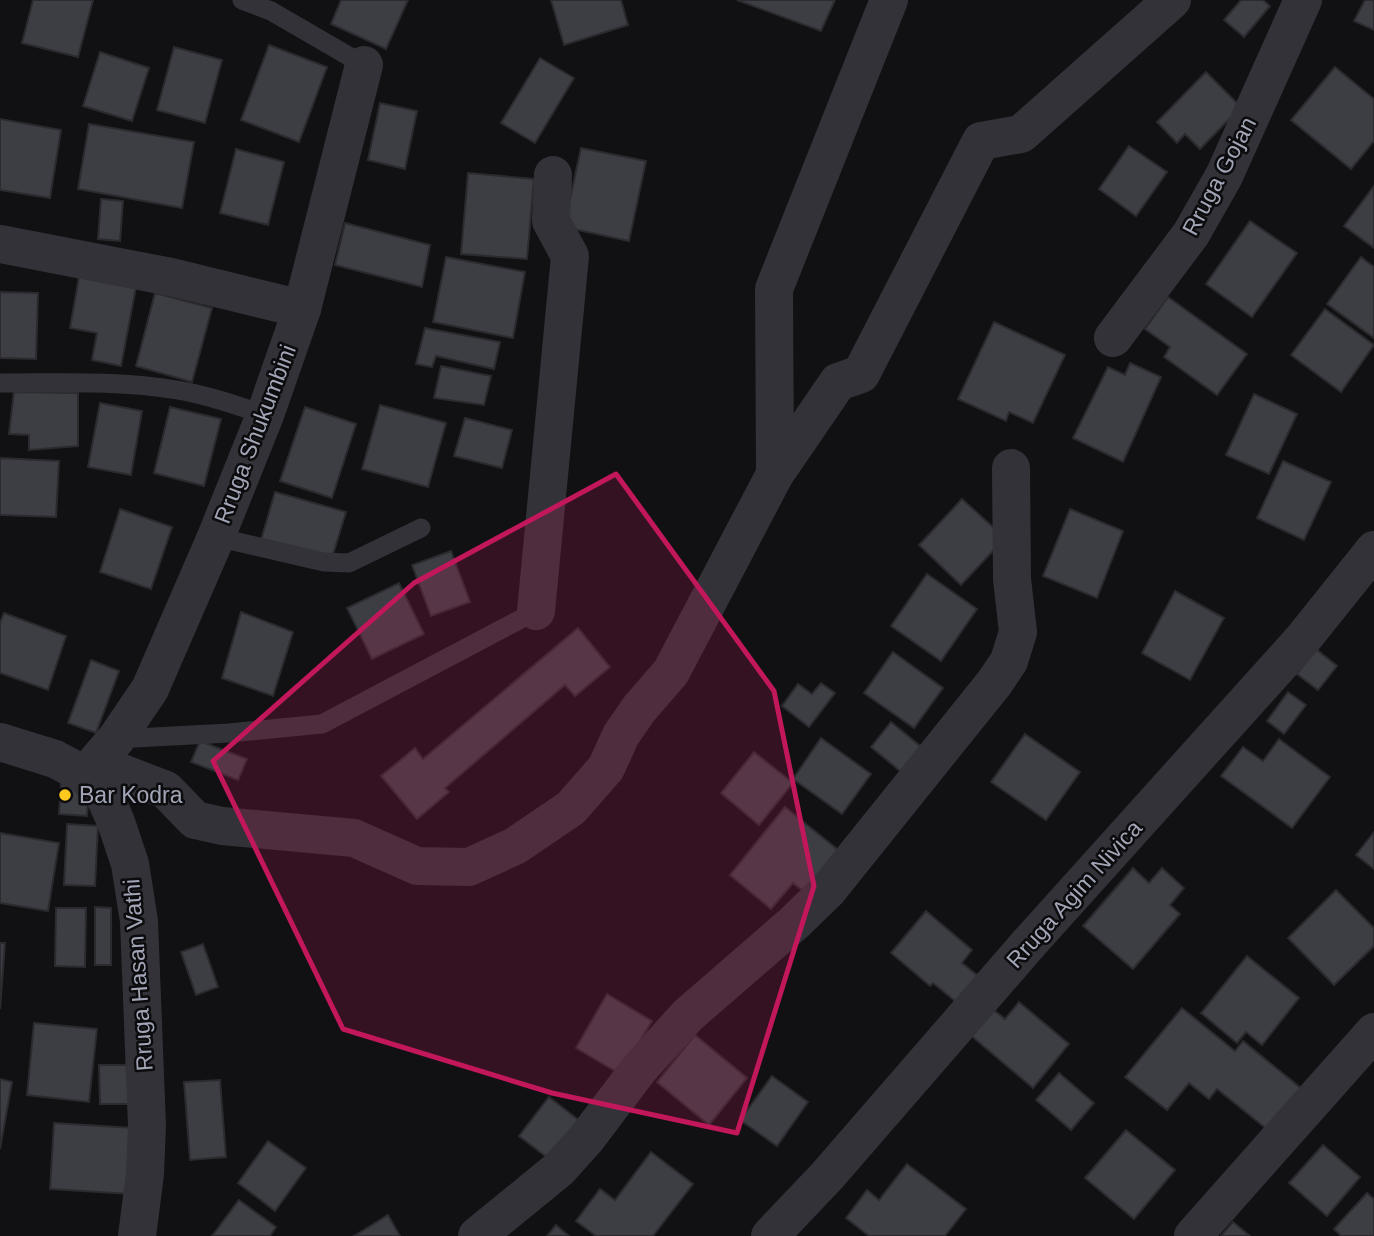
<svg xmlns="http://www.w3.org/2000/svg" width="1374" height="1236" viewBox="0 0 1374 1236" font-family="Arial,sans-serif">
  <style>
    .building { fill: #3d3e43; stroke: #2b2b2f; stroke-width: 2 }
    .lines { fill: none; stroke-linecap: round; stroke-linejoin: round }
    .service { stroke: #323238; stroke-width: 19 }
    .minor { stroke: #323238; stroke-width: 38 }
    .tertiary { stroke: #323238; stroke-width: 38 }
    .marked { fill: #c2185b; fill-opacity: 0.2; stroke: #c2185b; stroke-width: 5; stroke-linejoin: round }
    .poi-dot { fill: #ffc81d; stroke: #0c0c0e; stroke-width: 2.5 }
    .labels { text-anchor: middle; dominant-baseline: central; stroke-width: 5; stroke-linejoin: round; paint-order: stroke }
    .street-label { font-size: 23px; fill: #a1a5b5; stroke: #0c0c0e }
    .poi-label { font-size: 23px; fill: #a1a5b5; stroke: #0c0c0e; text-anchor: start }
  </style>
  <rect width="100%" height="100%" fill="#111113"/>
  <g class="building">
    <polygon points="33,0 93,0 78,57 22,43"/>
    <polygon points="341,0 408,0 386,49 331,24"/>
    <polygon points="551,0 621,0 628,25 564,45"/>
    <polygon points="737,0 835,0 821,31"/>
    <polygon points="1241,0 1263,0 1270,6 1244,37 1224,20"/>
    <polygon points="1365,0 1374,0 1374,30 1354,21"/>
    <polygon points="269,45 327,67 299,142 241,120"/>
    <polygon points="174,47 222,60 205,123 157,110"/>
    <polygon points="100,52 149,68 132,121 83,106"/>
    <polygon points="540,58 574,78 535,143 501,123"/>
    <polygon points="1335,67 1374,99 1374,141 1351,169 1291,120"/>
    <polygon points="1206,72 1241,107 1200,149 1185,134 1177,143 1157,122"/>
    <polygon points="380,103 417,111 405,169 368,160"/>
    <polygon points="0,119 61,130 50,198 0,190"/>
    <polygon points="89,124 194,142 182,208 78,189"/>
    <polygon points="1129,146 1167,172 1136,216 1099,189"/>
    <polygon points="581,148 646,161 629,241 564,227"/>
    <polygon points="236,149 284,162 268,225 220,213"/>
    <polygon points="468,173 534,179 527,259 461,254"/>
    <polygon points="1374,186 1374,248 1344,226"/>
    <polygon points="101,199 123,201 120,241 98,239"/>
    <polygon points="1250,221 1297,253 1252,317 1206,284"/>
    <polygon points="345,223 430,245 422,287 335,265"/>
    <polygon points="446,257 525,272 513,338 433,322"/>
    <polygon points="1361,257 1374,267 1374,338 1327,304"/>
    <polygon points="79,277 136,287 121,366 92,360 97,333 70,328"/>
    <polygon points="0,292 38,293 36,359 0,358"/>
    <polygon points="155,293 212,308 192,382 136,366"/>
    <polygon points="1168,297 1247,354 1217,395 1164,357 1170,347 1145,329"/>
    <polygon points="1325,309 1374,345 1341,392 1291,355"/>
    <polygon points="994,322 1065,355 1033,423 1009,412 1006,421 958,399"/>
    <polygon points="425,328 500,342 494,369 436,356 432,367 416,364"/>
    <polygon points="1130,363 1161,377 1123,462 1073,438 1108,367 1125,375"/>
    <polygon points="441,366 491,376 484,405 434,398"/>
    <polygon points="14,392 78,393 78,446 29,450 29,435 9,434"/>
    <polygon points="1254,394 1297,414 1269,474 1226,455"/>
    <polygon points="100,403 142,411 131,475 88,467"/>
    <polygon points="380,405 446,423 428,487 362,469"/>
    <polygon points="170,407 221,419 204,486 154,473"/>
    <polygon points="305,407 356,424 332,498 280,481"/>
    <polygon points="465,418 512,430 502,468 454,456"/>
    <polygon points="0,458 59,461 56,517 0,515"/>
    <polygon points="1283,461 1331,482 1304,540 1257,518"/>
    <polygon points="275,492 346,512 331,561 261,540"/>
    <polygon points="962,499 1005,538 961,585 919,545"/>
    <polygon points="120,509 172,527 151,589 100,572"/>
    <polygon points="1070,509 1123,531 1097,598 1043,576"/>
    <polygon points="451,551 470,602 431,616 412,565"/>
    <polygon points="927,574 977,609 941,661 891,626"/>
    <polygon points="399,583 424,634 372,659 347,608"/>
    <polygon points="1175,591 1224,618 1190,680 1142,653"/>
    <polygon points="241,612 293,632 273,696 222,678"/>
    <polygon points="4,613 66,636 48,690 0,673 0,623"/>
    <polygon points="578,628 610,667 575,696 565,685 445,788 449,792 417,819 381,776 415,748 423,759"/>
    <polygon points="1316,649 1337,666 1318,690 1297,674"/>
    <polygon points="893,652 943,688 914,728 864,693"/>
    <polygon points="91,660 119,671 96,733 68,723"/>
    <polygon points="821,683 835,693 809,727 782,706 798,684 812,694"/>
    <polygon points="1288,692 1306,705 1284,734 1267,721"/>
    <polygon points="891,722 925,750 905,775 871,747"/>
    <polygon points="1025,734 1080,772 1046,820 991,782"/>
    <polygon points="821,738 871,774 842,814 793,779"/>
    <polygon points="1279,739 1330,777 1292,828 1221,776 1243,747 1263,761"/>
    <polygon points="200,741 247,759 238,780 191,762"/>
    <polygon points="754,752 793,783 759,825 721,793"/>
    <polygon points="61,784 89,786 87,816 59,814"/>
    <polygon points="785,807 842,853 808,895 793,883 771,909 730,875"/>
    <polygon points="67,824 98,826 95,886 64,885"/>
    <polygon points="1374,832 1374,869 1356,855"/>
    <polygon points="0,833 59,843 48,911 0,903"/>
    <polygon points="1133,868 1149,883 1162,868 1184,888 1170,905 1180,914 1133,969 1083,926"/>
    <polygon points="1336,890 1374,928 1374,946 1334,985 1288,938"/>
    <polygon points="95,907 111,908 111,965 95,965"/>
    <polygon points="56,908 86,908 85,967 55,966"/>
    <polygon points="926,911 972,950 962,963 982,979 960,1005 933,983 930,986 891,953"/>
    <polygon points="0,943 5,943 0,1009"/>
    <polygon points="203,944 218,987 196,995 181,952"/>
    <polygon points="1247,956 1299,998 1262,1045 1246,1032 1237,1043 1201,1013"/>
    <polygon points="607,994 652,1021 620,1074 576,1048"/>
    <polygon points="1019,1002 1069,1044 1033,1088 969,1034 991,1008 1005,1019"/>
    <polygon points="1182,1008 1235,1051 1243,1041 1302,1089 1268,1130 1217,1089 1209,1099 1189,1083 1167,1110 1125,1077"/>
    <polygon points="34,1023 97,1029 89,1102 27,1095"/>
    <polygon points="695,1035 747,1078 709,1125 657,1082"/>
    <polygon points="99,1065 135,1065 136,1104 100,1104"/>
    <polygon points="1059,1073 1094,1103 1071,1130 1036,1100"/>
    <polygon points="772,1076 808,1102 777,1146 740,1120"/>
    <polygon points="0,1079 12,1082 0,1149"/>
    <polygon points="220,1080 226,1157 190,1160 184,1082"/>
    <polygon points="549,1097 585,1125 553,1162 519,1136"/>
    <polygon points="54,1123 134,1128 131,1194 50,1189"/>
    <polygon points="1126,1130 1175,1170 1134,1219 1085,1178"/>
    <polygon points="268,1141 306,1168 275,1211 238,1183"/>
    <polygon points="1323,1145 1360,1177 1327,1216 1289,1183"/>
    <polygon points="651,1152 693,1184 653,1236 596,1236 576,1221 600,1189 615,1200"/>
    <polygon points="907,1164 966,1209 945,1236 869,1236 846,1218 867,1190 879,1200"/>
    <polygon points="1367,1193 1374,1199 1374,1236 1341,1236 1334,1229"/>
    <polygon points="239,1200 276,1227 270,1236 212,1236"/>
    <polygon points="388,1215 400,1236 354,1236"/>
    <polygon points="1233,1222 1250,1236 1221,1236"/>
    <polygon points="556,1225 569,1236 547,1236"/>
  </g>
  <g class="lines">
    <g class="service">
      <polyline points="242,0 271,11 364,65"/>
      <path d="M0,383c59,0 119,-3 177,7 30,5 59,15 88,25"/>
      <polyline points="216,537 324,562 349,563 421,528"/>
      <polyline points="116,739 229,733 322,724 536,611"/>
    </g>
    <g class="minor">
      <polyline points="0,244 171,277 302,309"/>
      <polyline points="1113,338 1191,234 1224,176 1303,0"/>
      <polyline points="775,474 838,382 861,374 981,141 1021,134 1172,0"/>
      <polyline points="536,611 570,256 551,221 553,175"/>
      <polyline points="96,763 166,790 195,820 222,826 354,838 417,866 469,867 515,846 571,808 606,768 621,735 639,709 671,672 775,474 774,289 889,0"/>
      <polyline points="85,775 116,739 150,689 216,537 265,415 302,309 364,65"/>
      <polyline points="477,1236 559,1169 586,1139 639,1069 688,1015 794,923 828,890 995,682 1009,661 1018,632 1012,579 1011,468"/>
      <polyline points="770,1236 827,1176 1030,942 1302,640 1374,550"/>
      <polyline points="1193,1236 1374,1032"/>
    </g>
    <polyline class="tertiary" points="0,742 55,759 85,775 104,795 116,822 130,864 139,921 147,1126 145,1174 137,1236"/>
  </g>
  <path class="marked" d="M616,474l158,217 40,195 -77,247 -185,-40 -209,-64 -130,-268 201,-178z"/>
  <circle class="poi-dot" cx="65" cy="795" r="7"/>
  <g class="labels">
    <g class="street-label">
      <text transform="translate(1219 176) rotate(-62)">Rruga Gojan</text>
      <text transform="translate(255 434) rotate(-69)">Rruga Shukumbini</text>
      <text transform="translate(1074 894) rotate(-48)">Rruga Agim Nivica</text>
      <text transform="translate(138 975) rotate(-94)">Rruga Hasan Vathi</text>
    </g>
    <g class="poi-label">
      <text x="79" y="795">Bar Kodra</text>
    </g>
  </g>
</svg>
